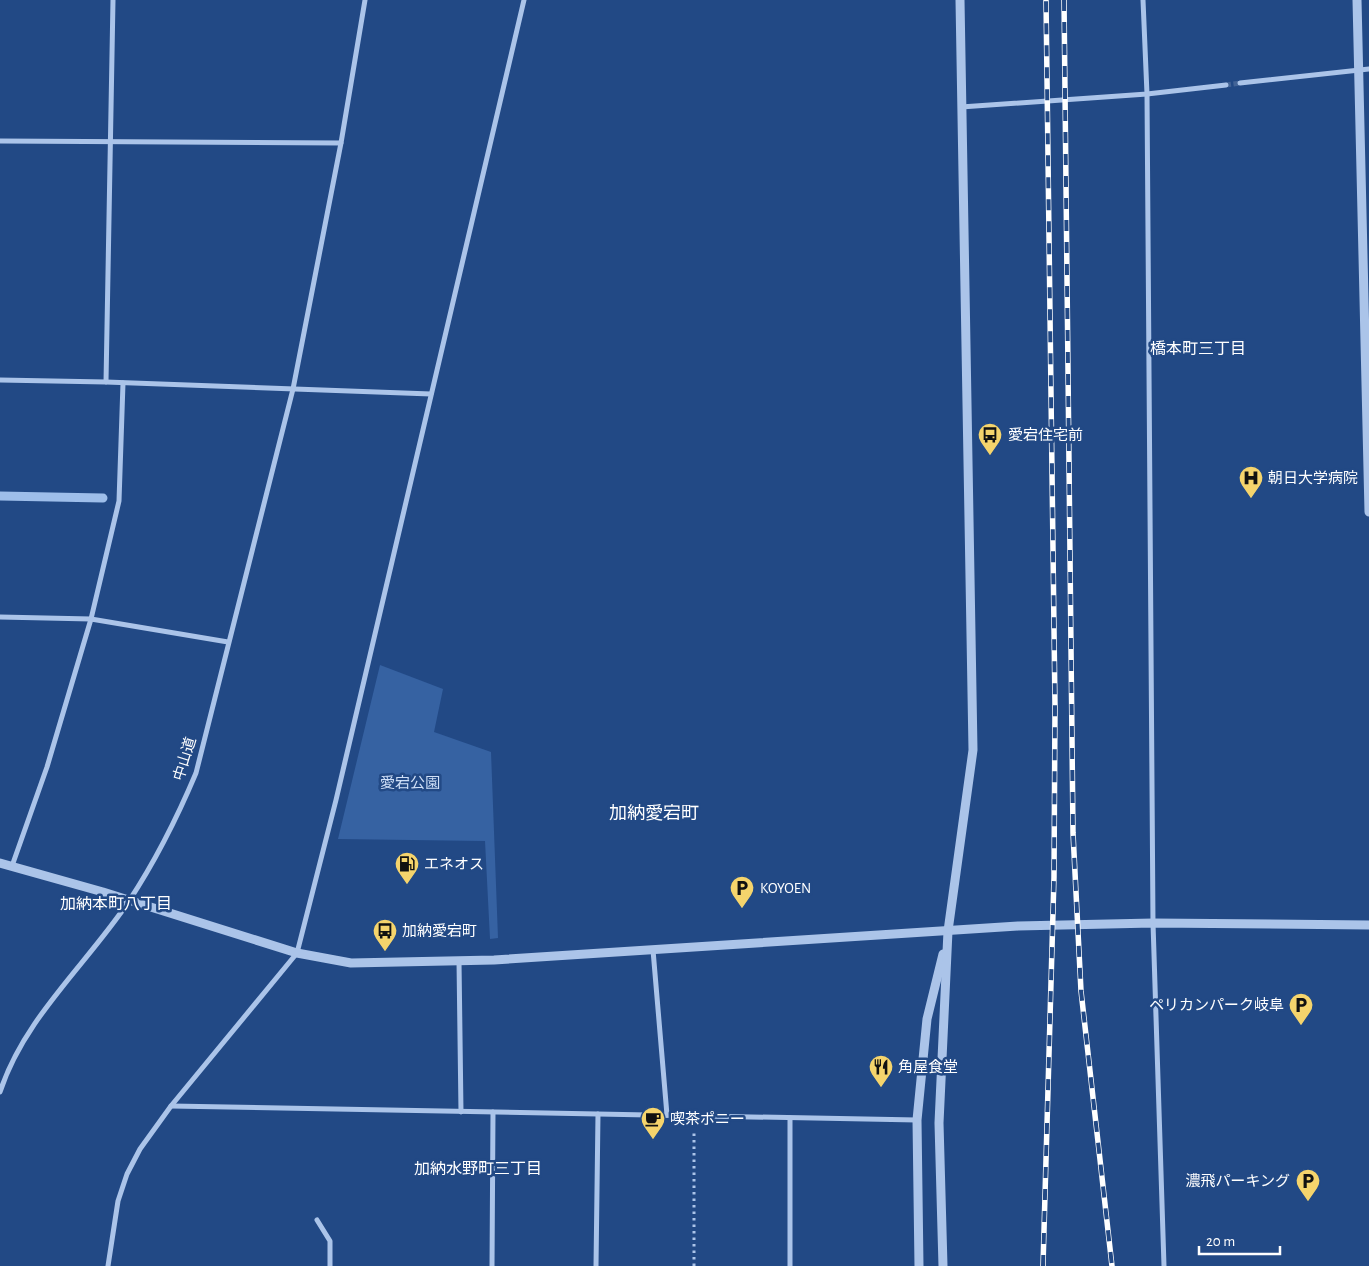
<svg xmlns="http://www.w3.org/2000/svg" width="1369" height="1266" viewBox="0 0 1369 1266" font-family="'Alegreya Sans','Noto Sans JP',sans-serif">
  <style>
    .green { fill: #3662a2 }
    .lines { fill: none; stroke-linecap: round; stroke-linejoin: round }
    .stream { stroke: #9ebeea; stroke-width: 9 }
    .minor-tunnel { stroke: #436497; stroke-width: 5; stroke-dasharray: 5 2.5; stroke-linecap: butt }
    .path { stroke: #abc4e9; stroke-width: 3; stroke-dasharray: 2.5 4; stroke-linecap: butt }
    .minor { stroke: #abc4e9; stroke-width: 5 }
    .tertiary { stroke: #abc4e9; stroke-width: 9 }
    .rail-casing { stroke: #fff; stroke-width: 5.5 }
    .rail { stroke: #224985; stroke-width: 4; stroke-dasharray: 11; stroke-linecap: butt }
    .labels { text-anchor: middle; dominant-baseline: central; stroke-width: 5; stroke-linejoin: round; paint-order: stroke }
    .poi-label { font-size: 15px; fill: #fff; stroke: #224985; text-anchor: start }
    .street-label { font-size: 15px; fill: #fff; stroke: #224985 }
    .park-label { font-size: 15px; fill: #cfdff7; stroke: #224985 }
    .neighbourhood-label { font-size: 16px; fill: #fff; stroke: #224985 }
    .quarter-label { font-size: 18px; fill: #fff; stroke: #224985 }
  </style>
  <rect width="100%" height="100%" fill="#224985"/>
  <polygon class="green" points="380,665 443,689 434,732 491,752 498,938 490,939 485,841 338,839"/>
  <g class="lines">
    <polyline class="stream" points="0,496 103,498"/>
    <polyline class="minor-tunnel" points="1226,85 1240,83"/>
    <polyline class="path" points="694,1266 694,1131"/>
    <g class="minor">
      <polyline points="1143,0 1147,94 1153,923 1164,1266"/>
      <polyline points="1240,83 1369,69"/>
      <polyline points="961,107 1147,94 1226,85"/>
      <polyline points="0,141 341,143"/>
      <polyline points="0,380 106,382 431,394"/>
      <polyline points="106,382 113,0"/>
      <polyline points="0,617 91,619 228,642"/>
      <polyline points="12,866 47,767 91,619 119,501 123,383"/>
      <polyline points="653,950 667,1115"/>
      <polyline points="459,961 461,1112"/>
      <path d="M0,1092c24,-74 87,-128 129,-191 27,-41 48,-83 67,-128l97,-384 48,-246 24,-143"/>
      <polyline points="171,1106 917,1120"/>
      <polyline points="317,1220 330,1241 330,1266"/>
      <polyline points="108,1266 118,1201 127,1174 140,1149 171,1106 297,953 336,800 524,0"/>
      <polyline points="492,1266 493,1112"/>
      <polyline points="596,1266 598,1114"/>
      <polyline points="790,1266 790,1118"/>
    </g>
    <g class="tertiary">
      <polyline points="1357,0 1369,512"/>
      <polyline points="0,863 103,892 297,953 351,963 494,960 1018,926 1153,923 1369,925"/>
      <polyline points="919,1266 917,1120 927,1019 943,954"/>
      <polyline points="943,1266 939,1123 948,931 973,750 960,0"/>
    </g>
    <defs>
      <g id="rail">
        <polyline points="1064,0 1073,833 1081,991 1112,1266"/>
        <polyline points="1043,1266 1054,877 1055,707 1046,0"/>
      </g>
    </defs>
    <use href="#rail" class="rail-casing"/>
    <use href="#rail" class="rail"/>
  </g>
  <defs>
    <symbol id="bus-pin" viewBox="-11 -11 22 30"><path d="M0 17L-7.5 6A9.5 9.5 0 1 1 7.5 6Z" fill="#f5d46c" stroke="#224985"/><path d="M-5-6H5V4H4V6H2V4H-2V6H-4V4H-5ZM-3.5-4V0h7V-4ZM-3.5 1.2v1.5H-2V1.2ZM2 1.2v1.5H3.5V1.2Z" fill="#111"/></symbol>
    <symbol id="hospital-pin" viewBox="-11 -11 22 30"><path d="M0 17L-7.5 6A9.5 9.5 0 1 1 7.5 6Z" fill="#f5d46c" stroke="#224985"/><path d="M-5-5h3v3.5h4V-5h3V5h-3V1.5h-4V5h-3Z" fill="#111"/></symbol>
    <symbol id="fuel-pin" viewBox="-11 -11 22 30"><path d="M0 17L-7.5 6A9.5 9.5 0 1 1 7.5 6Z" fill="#f5d46c" stroke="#224985"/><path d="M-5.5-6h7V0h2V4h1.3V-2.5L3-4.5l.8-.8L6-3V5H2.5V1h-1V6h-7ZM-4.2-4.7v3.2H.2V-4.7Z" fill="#111"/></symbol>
    <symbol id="parking-pin" viewBox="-11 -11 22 30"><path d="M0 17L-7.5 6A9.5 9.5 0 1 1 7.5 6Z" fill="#f5d46c" stroke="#224985"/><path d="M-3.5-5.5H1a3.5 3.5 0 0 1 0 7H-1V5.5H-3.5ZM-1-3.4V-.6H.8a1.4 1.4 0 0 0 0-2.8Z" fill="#111"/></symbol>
    <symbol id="restaurant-pin" viewBox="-11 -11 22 30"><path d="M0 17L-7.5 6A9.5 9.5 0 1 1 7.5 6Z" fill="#f5d46c" stroke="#224985"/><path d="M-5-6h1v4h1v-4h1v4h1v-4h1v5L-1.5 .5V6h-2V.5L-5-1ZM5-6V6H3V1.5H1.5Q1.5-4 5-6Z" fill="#111"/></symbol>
    <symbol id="cafe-pin" viewBox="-11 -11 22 30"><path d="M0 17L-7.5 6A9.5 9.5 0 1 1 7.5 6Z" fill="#f5d46c" stroke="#224985"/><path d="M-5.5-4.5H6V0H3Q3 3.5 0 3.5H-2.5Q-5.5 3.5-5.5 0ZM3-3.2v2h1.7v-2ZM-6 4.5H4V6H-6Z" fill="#111"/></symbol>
  </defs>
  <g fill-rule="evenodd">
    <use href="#bus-pin" x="976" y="421" width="28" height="38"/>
    <use href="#hospital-pin" x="1237" y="464" width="28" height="38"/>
    <use href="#fuel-pin" x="393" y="850" width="28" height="38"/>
    <use href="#parking-pin" x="728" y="874" width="28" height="38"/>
    <use href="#bus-pin" x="371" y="917" width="28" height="38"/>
    <use href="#parking-pin" x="1287" y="991" width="28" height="38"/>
    <use href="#restaurant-pin" x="867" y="1053" width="28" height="38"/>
    <use href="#cafe-pin" x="639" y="1105" width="28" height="38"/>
    <use href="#parking-pin" x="1294" y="1167" width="28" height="38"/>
  </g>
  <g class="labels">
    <g class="poi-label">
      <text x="1008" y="435">愛宕住宅前</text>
      <text x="1268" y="478">朝日大学病院</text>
      <text x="424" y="864">エネオス</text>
      <text x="760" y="888">KOYOEN</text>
      <text x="402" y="931">加納愛宕町</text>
      <text x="1284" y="1005" text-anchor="end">ペリカンパーク岐阜</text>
      <text x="898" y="1067">角屋食堂</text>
      <text x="670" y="1119">喫茶ポニー</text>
      <text x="1290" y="1181" text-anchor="end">濃飛パーキング</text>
    </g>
    <g class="street-label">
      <text transform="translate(185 759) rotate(-73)">中山道</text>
    </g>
    <g class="park-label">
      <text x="410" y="783">愛宕公園</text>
    </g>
    <g class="neighbourhood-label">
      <text x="1198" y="349">橋本町三丁目</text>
      <text x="116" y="904">加納本町八丁目</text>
      <text x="478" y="1169">加納水野町三丁目</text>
    </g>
    <g class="quarter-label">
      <text x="654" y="814">加納愛宕町</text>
    </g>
  </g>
  <path d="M1199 1246v8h81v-8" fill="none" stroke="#ffffff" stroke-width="2.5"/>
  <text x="1206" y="1246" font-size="15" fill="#ffffff" stroke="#224985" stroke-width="4" paint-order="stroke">20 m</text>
</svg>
